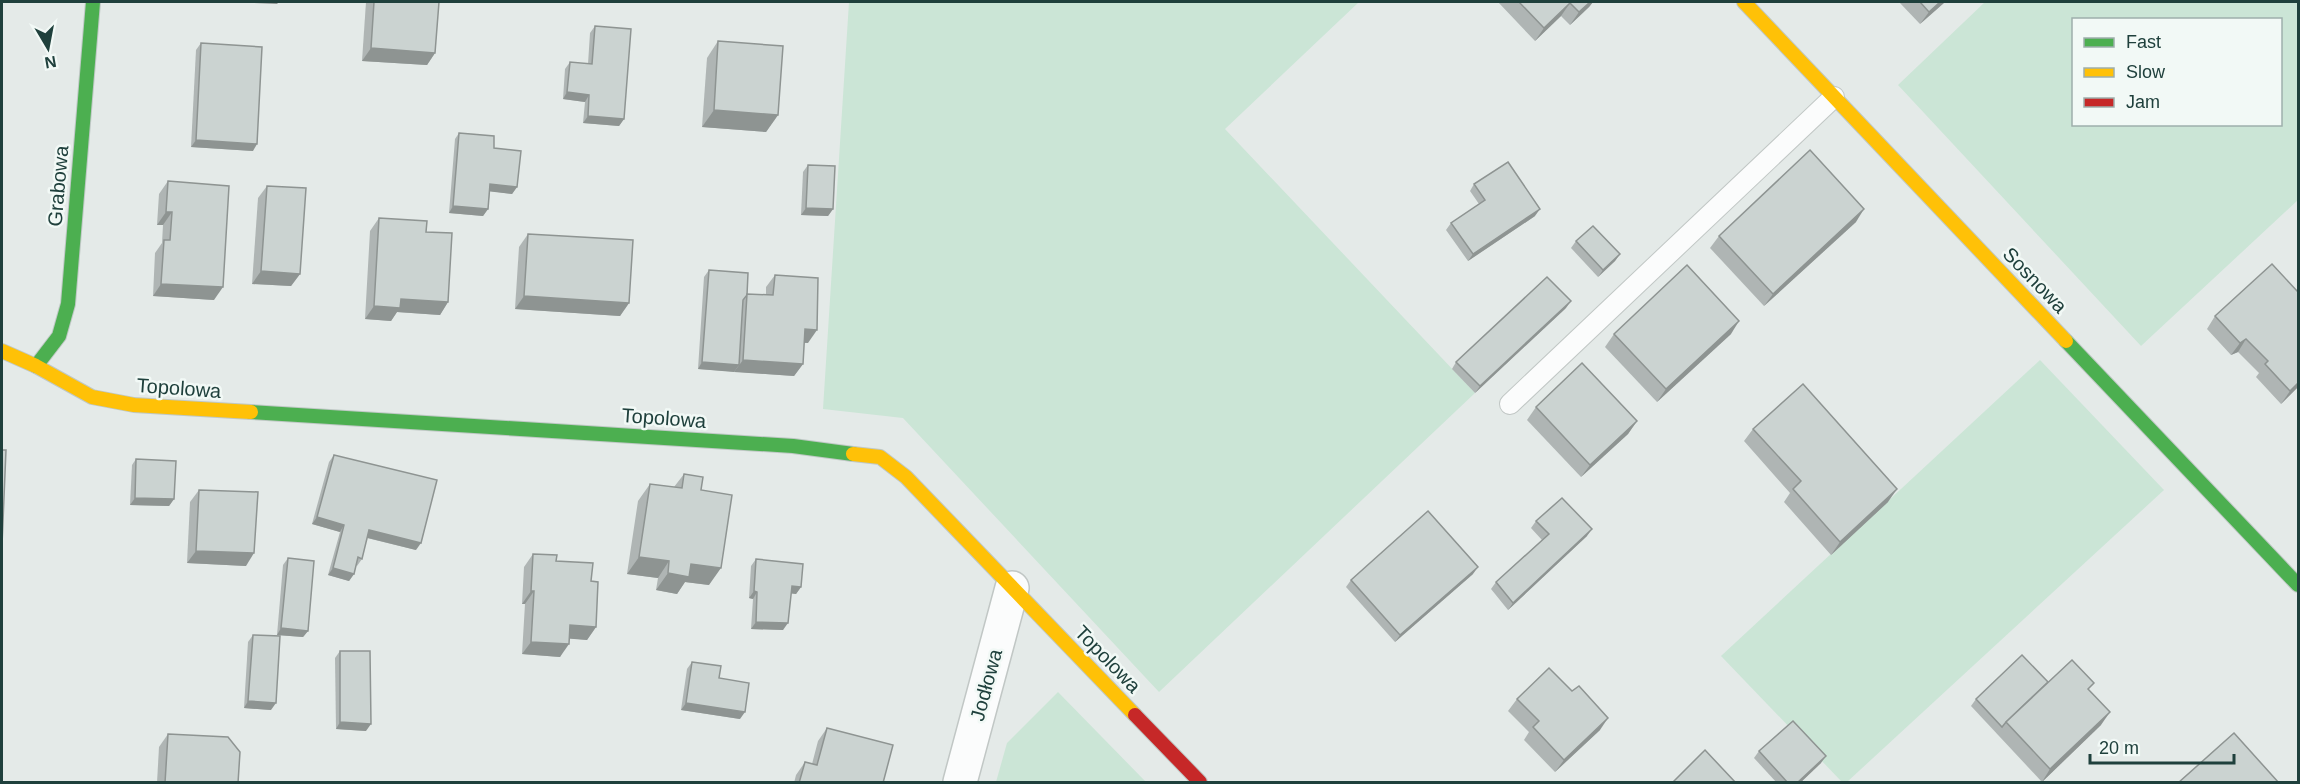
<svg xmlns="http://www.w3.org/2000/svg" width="2300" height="784" viewBox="0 0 2300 784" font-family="Helvetica,sans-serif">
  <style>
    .green { fill: #cbe5d6; fill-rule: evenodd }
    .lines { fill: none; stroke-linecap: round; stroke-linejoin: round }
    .lane-casing { stroke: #c1c7c5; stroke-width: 22 }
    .street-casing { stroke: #c1c7c5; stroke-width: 36 }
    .fast-casing { stroke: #bfc8c5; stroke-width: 16 }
    .slow-casing { stroke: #bfc8c5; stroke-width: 16 }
    .jam-casing { stroke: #bfc8c5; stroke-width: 16 }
    .lane { stroke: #fbfcfc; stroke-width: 20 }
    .street { stroke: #fbfcfc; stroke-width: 33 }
    .fast { stroke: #4caf50; stroke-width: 14 }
    .slow { stroke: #ffc107; stroke-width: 14 }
    .jam { stroke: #c62828; stroke-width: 14 }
    .wall { fill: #afb5b4 }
    .shaded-wall { fill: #8e9492 }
    .building { fill: #cbd3d1; stroke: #8e9492; stroke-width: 1.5 }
    .labels { text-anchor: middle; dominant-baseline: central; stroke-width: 5; stroke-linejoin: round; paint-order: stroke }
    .street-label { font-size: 20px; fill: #1f403c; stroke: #f2f9f6 }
  </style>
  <rect width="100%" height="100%" fill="#e4eae8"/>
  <g class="green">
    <polygon points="849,2 1359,2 1225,129 1475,393 1159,692 903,418 823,409"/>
    <path d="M1985,2h313v198l-157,146 -243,-261zM2074,20h206v104h-206z"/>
    <polygon points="2040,360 2164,490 1847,782 1842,782 1721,656"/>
    <polygon points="1058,692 1146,782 996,782 1007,743"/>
  </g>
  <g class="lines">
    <defs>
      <polyline id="lane" points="1510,404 1834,97"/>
      <polyline id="street" points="960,782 1012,588"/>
      <g id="fast">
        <polyline points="2066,341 2298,585"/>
        <polyline points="36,366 59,336 68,304 93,2"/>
        <polyline points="251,412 793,446 853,454"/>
      </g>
      <g id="slow">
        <polyline points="1744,2 2066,341"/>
        <polyline points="2,351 36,366 92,397 134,405 251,412"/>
        <polyline points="853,454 880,457 906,477 1135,715"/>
      </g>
      <polyline id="jam" points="1135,715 1200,782"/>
    </defs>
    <use href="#lane" class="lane-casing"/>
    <use href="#street" class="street-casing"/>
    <use href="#fast" class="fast-casing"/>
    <use href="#slow" class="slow-casing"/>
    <use href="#jam" class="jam-casing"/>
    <use href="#lane" class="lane"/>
    <use href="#street" class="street"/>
    <use href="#fast" class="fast"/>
    <use href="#slow" class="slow"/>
    <use href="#jam" class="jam"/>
  </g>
  <g class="wall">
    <polygon points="366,2 439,2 435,53 427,65 362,61"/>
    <polygon points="1498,2 1593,2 1589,7 1570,25 1561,16 1535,41"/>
    <polygon points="1899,2 1945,2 1920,24"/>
    <polygon points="595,26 624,119 619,126 583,123 585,102 563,99 565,69 570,62 588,64 590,33"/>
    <polygon points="718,41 778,115 766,132 702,127 707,58"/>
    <polygon points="201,43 253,151 191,147 196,50"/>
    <polygon points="459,133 517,187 512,194 490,191 488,209 483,216 449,213 455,139"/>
    <polygon points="808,165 833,209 828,216 801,215 803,172"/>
    <polygon points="168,181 214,300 153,296 155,253 162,243 163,225 157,225 159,194"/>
    <polygon points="1474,184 1535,216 1468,261 1446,230 1451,223 1479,204 1470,191"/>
    <polygon points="267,186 300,274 291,286 252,284 258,198"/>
    <polygon points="379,218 426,232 448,302 440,315 397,312 391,321 365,319 370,231"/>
    <polygon points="1856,222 1764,306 1710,248 1719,236"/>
    <polygon points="528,234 629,303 620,316 515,309 519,247"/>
    <polygon points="1576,241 1620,254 1615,261 1598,277 1571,248"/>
    <polygon points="2272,264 2298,387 2281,404 2256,377 2259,373 2238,352 2231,355 2207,329 2215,316"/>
    <polygon points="709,270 747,295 766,295 766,287 775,275 808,343 804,343 803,364 794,376 698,369 704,277"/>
    <polygon points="1566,308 1475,393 1452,369 1456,362"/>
    <polygon points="1614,334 1731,334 1657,402 1605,347"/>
    <polygon points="1536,407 1637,421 1628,434 1581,477 1527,420"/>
    <polygon points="1753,429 1888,502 1831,555 1784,502 1790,493 1744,441"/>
    <polygon points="334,455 416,550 367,538 362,559 357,566 356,565 354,574 349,581 328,575 340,532 312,524 329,462"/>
    <polygon points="136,459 174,499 169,506 130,505 132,465"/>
    <polygon points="684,474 701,490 709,585 685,582 677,594 656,590 658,578 627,574 638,501 650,484 674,487"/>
    <polygon points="199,490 246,566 187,563 190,502"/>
    <polygon points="1536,521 1587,536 1508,610 1491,589 1496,582 1542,540 1531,528"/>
    <polygon points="533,554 556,561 591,581 596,627 587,640 569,638 560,657 522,654 525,604 522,604 524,567"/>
    <polygon points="288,558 308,631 303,637 277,635 283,565"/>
    <polygon points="756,559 801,587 796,594 791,593 783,630 751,629 753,599 749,598 751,566"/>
    <polygon points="1473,574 1395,642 1346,587 1351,580"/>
    <polygon points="253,635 271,710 244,708 248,642"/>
    <polygon points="340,651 366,731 336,729 335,658"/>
    <polygon points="692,662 740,719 681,710 687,669"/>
    <polygon points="2048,682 2089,690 2101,725 2042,782 1971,706 1976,699"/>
    <polygon points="1517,699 1600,730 1555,772 1524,740 1529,732 1508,711"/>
    <polygon points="827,728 883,783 794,783 796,775 805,762 812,764 818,741"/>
    <polygon points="168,734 238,783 157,783 159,747"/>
    <polygon points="1759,751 1821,763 1800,783 1777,783 1754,758"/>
  </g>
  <g class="shaded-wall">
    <polygon points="255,2 279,2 277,4 254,3"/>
    <polygon points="1590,2 1593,2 1589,7 1570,25 1579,12"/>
    <polygon points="1940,2 1945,2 1920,24 1929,12"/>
    <polygon points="1570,3 1561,16 1535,41 1544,28"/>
    <polygon points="371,48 435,53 427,65 362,61"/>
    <polygon points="567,92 589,95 585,102 563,99"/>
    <polygon points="714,110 778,115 766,132 702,127"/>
    <polygon points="588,116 624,119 619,126 583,123"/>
    <polygon points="196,140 257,144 253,151 191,147"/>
    <polygon points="490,184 517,187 512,194 486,191"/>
    <polygon points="453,206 488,209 483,216 449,213"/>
    <polygon points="806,208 833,209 828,216 801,215"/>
    <polygon points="1540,209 1535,216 1468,261 1473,254"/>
    <polygon points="1864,209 1856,222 1764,306 1773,294"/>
    <polygon points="166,212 172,212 163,225 157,225"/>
    <polygon points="1620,254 1615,261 1598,277 1603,270"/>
    <polygon points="261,271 300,274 291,286 252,284"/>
    <polygon points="161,284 223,287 214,300 153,296"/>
    <polygon points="524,296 629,303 620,316 515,309"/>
    <polygon points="401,299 448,302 440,315 397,312 391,321 365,319 374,306"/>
    <polygon points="1571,301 1566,308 1475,393 1480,386"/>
    <polygon points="1739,321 1731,334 1657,402 1666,389"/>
    <polygon points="805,329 817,330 808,343 796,342"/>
    <polygon points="2246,339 2238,352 2231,355 2240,343"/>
    <polygon points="743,360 803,364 794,376 734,372"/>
    <polygon points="702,362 739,365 734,372 698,369"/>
    <polygon points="2298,383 2298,387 2281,404 2290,391"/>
    <polygon points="1637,421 1628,434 1581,477 1590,465"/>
    <polygon points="1897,489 1888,502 1831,555 1840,542"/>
    <polygon points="135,498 174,499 169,506 130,505"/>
    <polygon points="317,517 344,525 340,532 312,524"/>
    <polygon points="1592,529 1587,536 1508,610 1513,603"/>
    <polygon points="369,530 421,543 416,550 364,537"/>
    <polygon points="196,551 254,553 246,566 187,563"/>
    <polygon points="639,557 669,561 658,578 627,574"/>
    <polygon points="691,564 721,568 709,585 685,582 677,594 656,590 668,573"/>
    <polygon points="1478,567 1473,574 1395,642 1400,635"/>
    <polygon points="333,568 354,574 349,581 328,575"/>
    <polygon points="792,586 801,587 796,594 787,593"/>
    <polygon points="531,591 534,591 525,604 522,604"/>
    <polygon points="754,591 757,592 753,599 749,598"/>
    <polygon points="756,622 788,623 783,630 751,629"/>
    <polygon points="570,625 596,627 587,640 561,638"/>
    <polygon points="281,628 308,631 303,637 277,635"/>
    <polygon points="531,642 569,644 560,657 522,654"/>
    <polygon points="248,701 276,703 271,710 244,708"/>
    <polygon points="686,703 745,712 740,719 681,710"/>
    <polygon points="2110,712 2101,725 2042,782 2050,769"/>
    <polygon points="1608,718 1600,730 1555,772 1564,760"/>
    <polygon points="340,722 371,724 366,731 336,729"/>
    <polygon points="1826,756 1821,763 1800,783 1797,783"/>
  </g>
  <g class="building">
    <polygon points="374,2 439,2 435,53 371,48"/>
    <polygon points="1519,2 1590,2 1579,12 1570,3 1544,28"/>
    <polygon points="1920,2 1940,2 1929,12"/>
    <polygon points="595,26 631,29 624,119 588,116 589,95 567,92 570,62 592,64"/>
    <polygon points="718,41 783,46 778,115 714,110"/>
    <polygon points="201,43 262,47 257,144 196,140"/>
    <polygon points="459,133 494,136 494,148 521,151 517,187 490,184 488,209 453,206"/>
    <polygon points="1810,150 1864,209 1773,294 1719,236"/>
    <polygon points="1508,162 1540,209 1473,254 1451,223 1485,200 1474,184"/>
    <polygon points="808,165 835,166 833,209 806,208"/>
    <polygon points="168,181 229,186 223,287 161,284 164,240 170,240 172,212 166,212"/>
    <polygon points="267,186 306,188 300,274 261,271"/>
    <polygon points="379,218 427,221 426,232 452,233 448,302 401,299 400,308 374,306"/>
    <polygon points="1593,226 1620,254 1603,270 1576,241"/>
    <polygon points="528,234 633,240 629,303 524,296"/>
    <polygon points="2272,264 2298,292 2298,383 2290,391 2265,364 2268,361 2246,339 2240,343 2215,316"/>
    <polygon points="1687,265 1739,321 1666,389 1614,334"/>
    <polygon points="709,270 748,273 747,295 743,300 739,365 702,362"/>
    <polygon points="775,275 818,278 817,330 805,329 803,364 743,360 747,294 773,295"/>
    <polygon points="1547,277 1571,301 1480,386 1456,362"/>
    <polygon points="1582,363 1637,421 1590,465 1536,407"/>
    <polygon points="1803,384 1897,489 1840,542 1793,489 1801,481 1753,429"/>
    <polygon points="2,450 6,450 2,545"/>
    <polygon points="334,455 437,480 421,543 369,530 362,559 358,557 354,574 333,568 344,525 317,517"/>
    <polygon points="136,459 176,461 174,499 135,498"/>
    <polygon points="684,474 703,477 701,490 732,495 721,568 691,564 689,577 668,573 669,561 639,557 650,484 682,488"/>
    <polygon points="199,490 258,492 254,553 196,551"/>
    <polygon points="1562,498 1592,529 1513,603 1496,582 1549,534 1536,521"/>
    <polygon points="1428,511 1478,567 1400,635 1351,580"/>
    <polygon points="533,554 557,555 556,561 593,563 591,581 598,582 596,627 570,625 569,644 531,642 534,591 531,591"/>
    <polygon points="288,558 314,561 308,631 281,628"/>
    <polygon points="756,559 803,564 801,587 792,586 788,623 756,622 757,592 754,591"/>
    <polygon points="253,635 280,636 276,703 248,701"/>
    <polygon points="340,651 370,651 371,724 340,722"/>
    <polygon points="2022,655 2048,682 2006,722 2002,727 1976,699"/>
    <polygon points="2072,660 2094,683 2088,689 2110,712 2050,769 2006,722"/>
    <polygon points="692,662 721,666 719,678 749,683 745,712 686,703"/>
    <polygon points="1549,668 1572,691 1579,686 1608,718 1564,760 1533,727 1539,721 1517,699"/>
    <polygon points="1793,721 1826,756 1797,783 1788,783 1759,751"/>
    <polygon points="827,728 893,745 883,783 799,783 805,762 817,765"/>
    <polygon points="2234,733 2279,783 2178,783"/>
    <polygon points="168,734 228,737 240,752 238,783 165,783"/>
    <polygon points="1705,750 1736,783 1672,783"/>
  </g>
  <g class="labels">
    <g class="street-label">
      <text transform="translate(58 186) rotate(-85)">Grabowa</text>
      <text transform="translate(2035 280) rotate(46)">Sosnowa</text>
      <text transform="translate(179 388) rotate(4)">Topolowa</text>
      <text transform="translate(664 418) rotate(4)">Topolowa</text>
      <text transform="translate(1108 659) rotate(46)">Topolowa</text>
      <text transform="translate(986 685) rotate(-75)">Jodłowa</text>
    </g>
  </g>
  <rect width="2300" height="784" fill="none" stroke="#1f403c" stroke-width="6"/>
  <rect x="2072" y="18" width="210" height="108" fill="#f2f9f6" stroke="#9eafac" stroke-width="1.5"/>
  <rect x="2084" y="38" width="30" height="9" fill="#4caf50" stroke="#9eafac" stroke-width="1.5"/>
  <text x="2126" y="48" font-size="18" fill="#1f403c">Fast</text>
  <rect x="2084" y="68" width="30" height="9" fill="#ffc107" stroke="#9eafac" stroke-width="1.5"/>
  <text x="2126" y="78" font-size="18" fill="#1f403c">Slow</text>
  <rect x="2084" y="98" width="30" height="9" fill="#c62828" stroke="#9eafac" stroke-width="1.5"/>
  <text x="2126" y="108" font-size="18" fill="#1f403c">Jam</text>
  <g transform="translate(48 48) rotate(170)" stroke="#f2f9f6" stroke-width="4.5" paint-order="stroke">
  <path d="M0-4.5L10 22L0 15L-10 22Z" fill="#1f403c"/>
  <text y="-9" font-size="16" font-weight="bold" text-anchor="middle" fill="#1f403c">N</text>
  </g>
  <path d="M2090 754v9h144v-9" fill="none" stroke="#1f403c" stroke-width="3"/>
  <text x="2099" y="754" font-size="18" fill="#1f403c" stroke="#f2f9f6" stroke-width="4.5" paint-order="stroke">20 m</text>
</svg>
